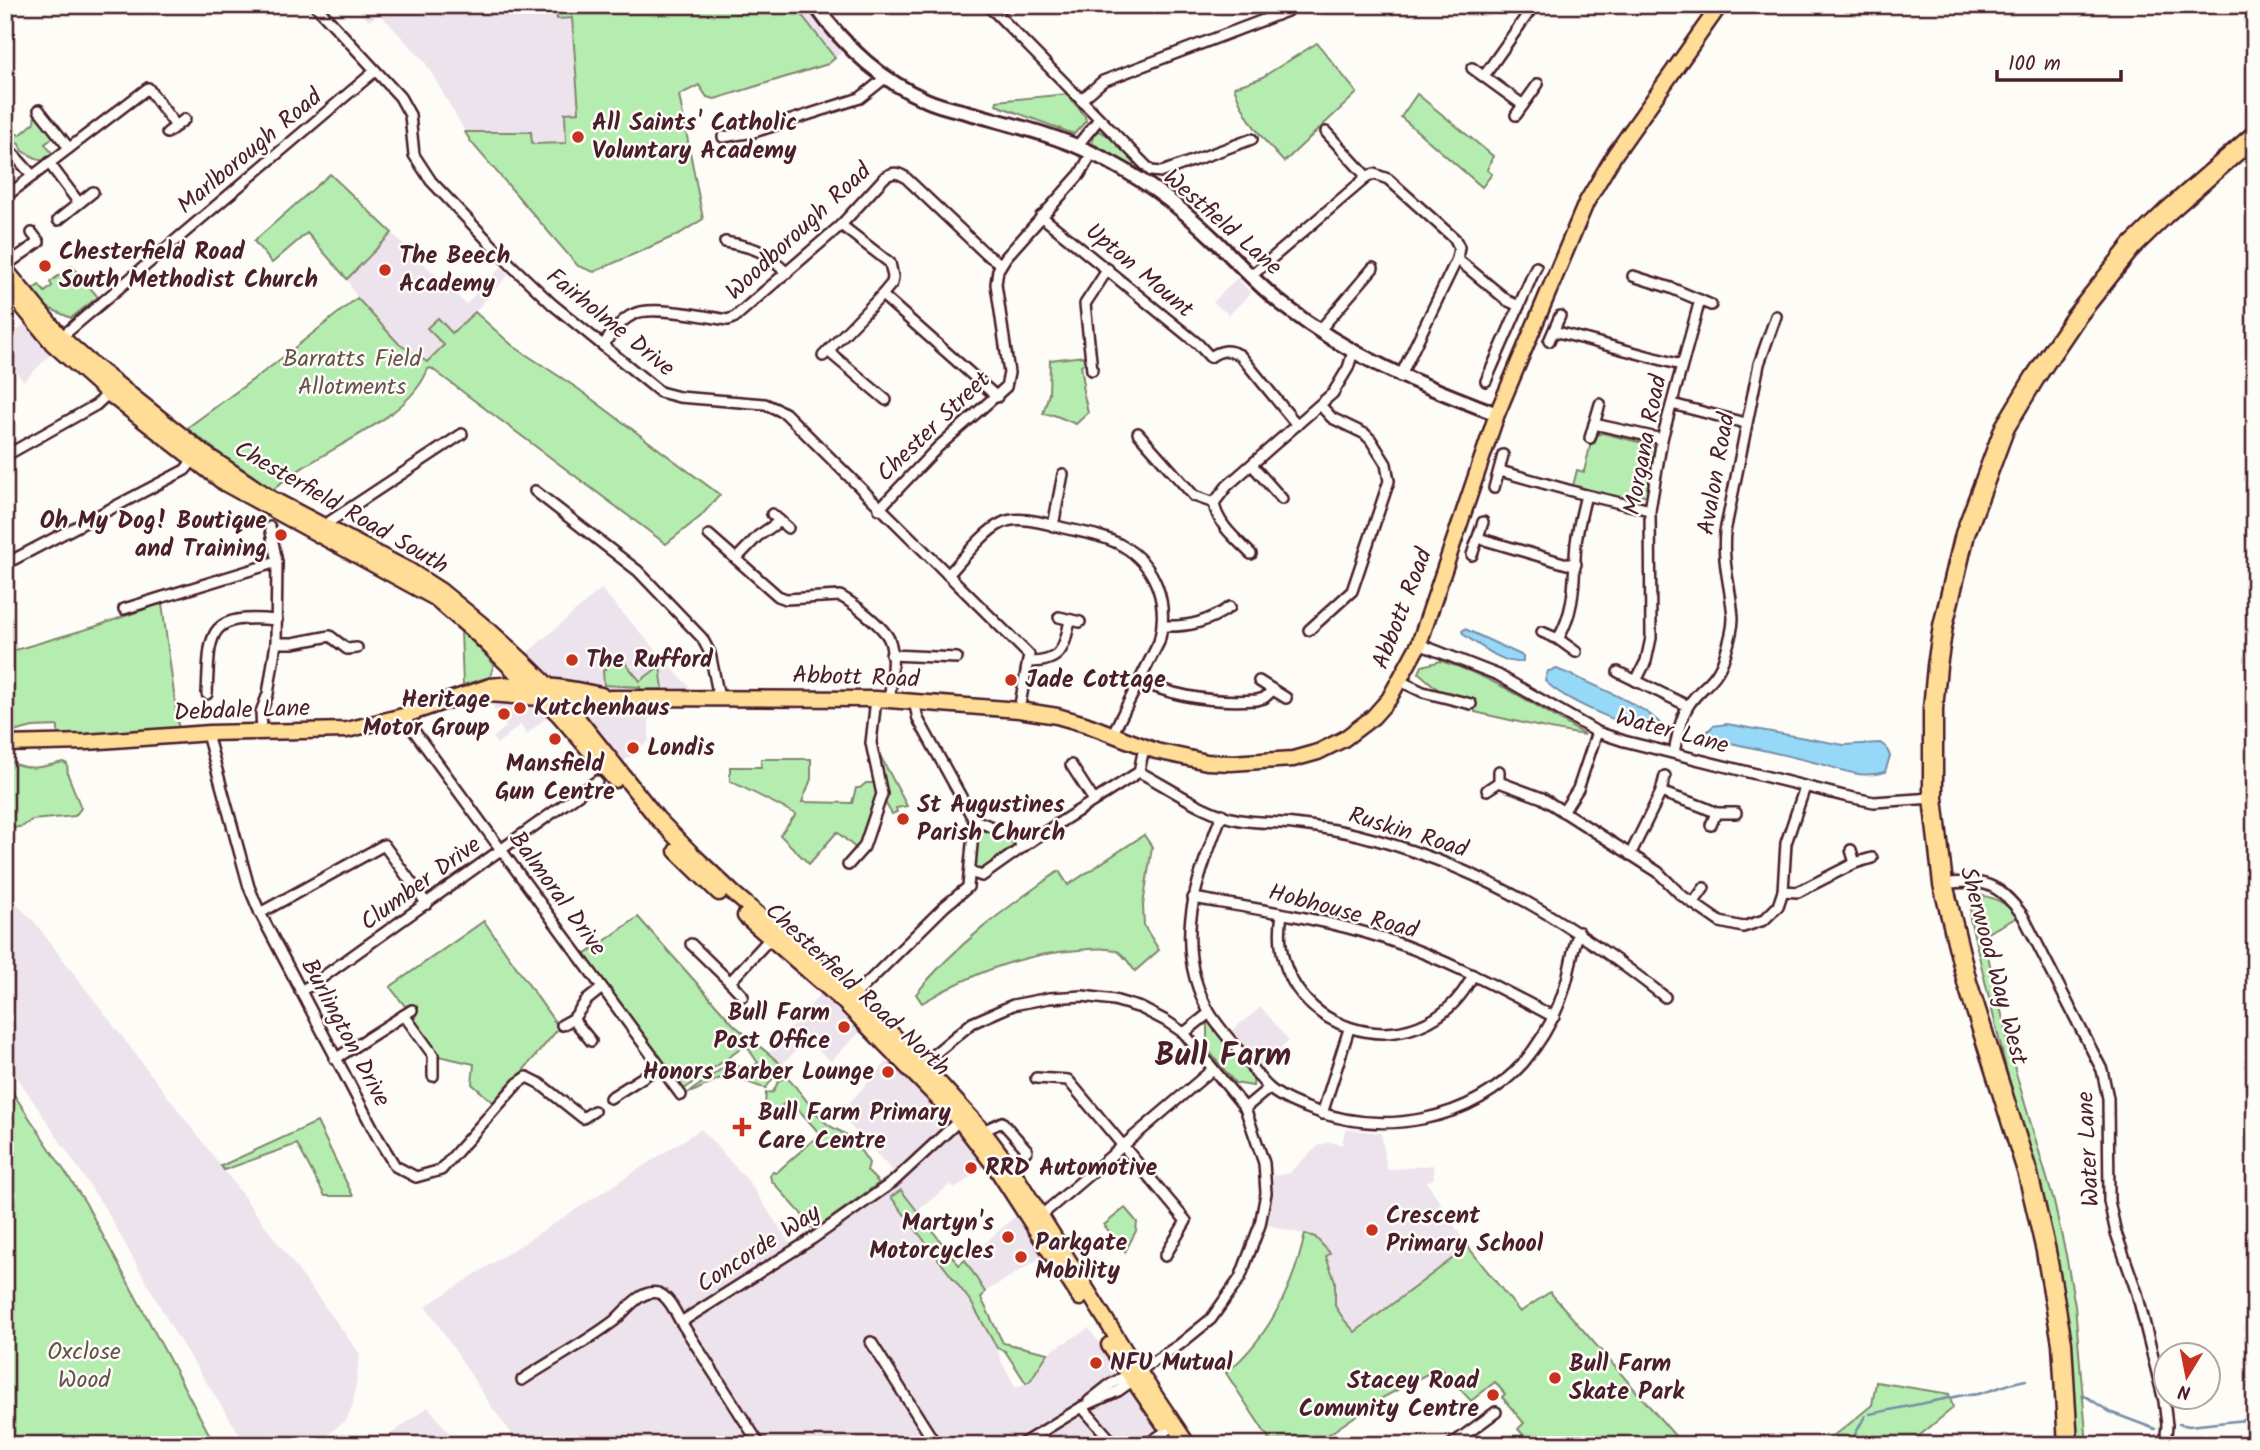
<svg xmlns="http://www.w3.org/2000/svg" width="2260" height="1450" viewBox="0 0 2260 1450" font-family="Kalam,sans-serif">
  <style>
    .built { fill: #ede3ec }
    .green { fill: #b5edb0; stroke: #80866e; stroke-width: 2 }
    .water { fill: #96d8f8; stroke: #788ea6; stroke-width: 2 }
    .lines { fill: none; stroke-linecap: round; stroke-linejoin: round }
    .stream { stroke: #788ea6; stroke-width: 2.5 }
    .street-casing { stroke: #4a1f2b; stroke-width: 14 }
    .secondary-casing { stroke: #4a1f2b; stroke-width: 18 }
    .primary-casing { stroke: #4a1f2b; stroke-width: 19 }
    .highway-casing { stroke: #4a1f2b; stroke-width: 23 }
    .street { stroke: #fdfcf7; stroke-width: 9 }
    .secondary { stroke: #fdfcf7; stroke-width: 12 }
    .primary { stroke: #ffdd96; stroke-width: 14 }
    .highway { stroke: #ffdd96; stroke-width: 18 }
    .poi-dot { fill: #c8321e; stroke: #fdfcf7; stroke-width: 2.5 }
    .labels { text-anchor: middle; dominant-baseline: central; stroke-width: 5; stroke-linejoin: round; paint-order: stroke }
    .poi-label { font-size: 24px; font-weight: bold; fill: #4a1f2b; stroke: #fdfcf7; text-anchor: start }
    .street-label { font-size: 24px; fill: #4a1f2b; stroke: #fdfcf7 }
    .park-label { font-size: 24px; fill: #65524c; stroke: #fdfcf7 }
    .district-label { font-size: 32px; font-weight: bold; fill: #4a1f2b; stroke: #fdfcf7 }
  </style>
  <rect width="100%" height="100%" fill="#fdfcf7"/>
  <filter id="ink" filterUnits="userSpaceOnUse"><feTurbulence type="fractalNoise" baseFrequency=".0143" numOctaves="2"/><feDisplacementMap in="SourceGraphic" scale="14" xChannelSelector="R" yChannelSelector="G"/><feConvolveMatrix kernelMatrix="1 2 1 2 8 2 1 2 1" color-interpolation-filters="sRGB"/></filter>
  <g filter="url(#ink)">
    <g class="built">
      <polygon points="355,5 808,5 819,23 843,51 828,64 715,99 707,97 699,85 679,95 703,219 679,234 594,272 578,266 471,142 425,62 379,13 369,21"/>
      <polygon points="330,174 466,304 501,267 509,274 475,312 452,333 428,328 444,345 427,362 399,344 357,298 347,279 307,233 272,263 254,241"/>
      <polygon points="1237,278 1251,293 1229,315 1213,302"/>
      <polygon points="25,324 51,354 24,381 5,361 5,342"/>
      <polygon points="601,589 691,689 649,689 649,741 623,762 595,727 547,717 527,734 520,725 497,744 493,738 506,727 491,703 527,653"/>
      <polygon points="5,892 36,924 224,1170 360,1354 353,1404 347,1419 315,1445 248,1445 242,1438 176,1335 106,1210 5,1059"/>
      <polygon points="821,993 861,1031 831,1061 806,1040 782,1065 769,1053"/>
      <polygon points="1261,1007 1289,1041 1260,1066 1231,1031"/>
      <polygon points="889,1059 961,1133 985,1165 955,1189 951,1184 916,1212 901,1190 940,1259 971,1302 997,1348 1002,1363 1016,1388 1030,1381 1048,1353 1089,1328 1166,1445 520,1445 491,1406 426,1306 701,1129 749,1182 790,1244 857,1200 893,1171 839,1114"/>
      <polygon points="1345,1129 1381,1133 1387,1170 1433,1165 1434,1178 1427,1182 1468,1247 1355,1332 1345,1321 1335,1306 1335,1281 1315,1237 1268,1225 1273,1176 1291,1173 1292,1170 1318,1146 1329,1142 1342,1145"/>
      <polygon points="1017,1215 1045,1255 985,1292 965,1260"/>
      <polygon points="428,1407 459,1445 376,1445 377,1444"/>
    </g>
    <g class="green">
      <polygon points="556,5 794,5 835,58 828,64 715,99 707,97 699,85 679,95 703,219 679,234 594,272 578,266 471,142 465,132 531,132 532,144 566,143 565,113 579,112 572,18 557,19"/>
      <path d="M1317,43l40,50 -73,69c-22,-23 -40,-45 -50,-75l27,-9z"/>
      <polygon points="1067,94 1085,116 1086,121 1074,134 996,105 997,101"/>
      <polygon points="1417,94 1493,156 1487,170 1492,174 1482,187 1401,117"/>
      <polygon points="35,112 54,137 45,144 52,153 42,161 22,151 19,144 10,140 17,134 20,135 34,123"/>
      <polygon points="1099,131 1110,136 1148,174 1092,143 1093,134"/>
      <polygon points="330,174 392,233 347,279 307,233 272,263 254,241"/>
      <polygon points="72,266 98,297 71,318 46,307 32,290 39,285 45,292 52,286 50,282"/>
      <path d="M357,298l42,46 28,18 17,-17 -17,-17 11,-10 14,15 23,-21 38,34 64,42 143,107 -20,22 -34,27 -235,-176 -3,1c-21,55 -113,81 -155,121l-46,-31 -40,-31 86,-63z"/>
      <polygon points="1084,356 1085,363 1081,365 1084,385 1082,386 1088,413 1076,424 1054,415 1043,414 1049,393 1050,360"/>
      <polygon points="1602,433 1651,445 1655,449 1647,496 1640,494 1639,499 1646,503 1641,504 1573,486 1577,470 1584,472 1591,442 1595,443 1597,435"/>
      <polygon points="162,603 179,732 58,738 58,726 33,727 5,734 5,653 94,627"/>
      <polygon points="461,630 494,664 490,677 463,685"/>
      <polygon points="620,657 640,681 660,666 663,689 640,690 640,687 604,685 603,671"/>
      <path d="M1441,661c53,16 97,46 144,74 -37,-5 -74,-15 -110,-23l1,-12 -35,-8 -22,-19 3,-7z"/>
      <polygon points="874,744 907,806 896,808 897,812 892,814 886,804"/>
      <path d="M5,759c23,13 34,9 58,3l4,2 1,11 13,33 -6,8 -43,4 -9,6 -18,4z"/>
      <polygon points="761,759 811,759 811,779 802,802 852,803 856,788 860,788 866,783 875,783 878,794 869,813 859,851 837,832 809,864 780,835 796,814 730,781 730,767 761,767"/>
      <polygon points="980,825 1015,839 1014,846 982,870 974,867 977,826"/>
      <path d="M1144,835l8,12 -9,58 1,21 15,24 -24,21c-5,-6 -11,-17 -18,-20 -12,-4 -25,-2 -38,-1 -58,4 -107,23 -157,53l-6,-9c39,-49 91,-87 143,-123l9,14z"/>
      <path d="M1973,895c19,0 34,8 45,22l-35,18 32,135 39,132 12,53 9,51 12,139h-9l-10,-119 -22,-120 -39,-134 -37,-153z"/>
      <path d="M638,917l96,108 48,40 -16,23c-16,-2 -30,-16 -48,-9 -10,4 -20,12 -30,14l46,-33 10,13 14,-10 -12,-18 -63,45 -18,-22 -80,-113z"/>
      <polygon points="484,921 559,1028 495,1104 472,1084 474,1064 439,1056 414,1020 418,1009 413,1004 405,1006 390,987"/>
      <polygon points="1207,1023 1209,1023 1254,1078 1253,1086 1235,1083 1207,1049"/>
      <path d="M786,1077c16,14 24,32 40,46 7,6 16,8 23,14 8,7 14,17 20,26l-2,8 12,12 -63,46 -6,-2 -10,-15 -29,-32 -1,-5 3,-3 3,1 44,-39 -23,-26 -4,4 -8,-9 -15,13 -5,-12 1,-11 7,-1 6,-12z"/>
      <polygon points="5,1081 85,1202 215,1445 5,1445"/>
      <polygon points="317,1122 353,1196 325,1196 297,1144 224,1170 221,1166"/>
      <polygon points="901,1190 959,1265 965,1260 985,1292 981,1298 1003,1343 1048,1353 1030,1381 1026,1383 1005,1351 997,1348 971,1302 891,1197"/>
      <polygon points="1125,1208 1137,1222 1136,1231 1125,1252 1104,1225"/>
      <path d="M1305,1234l10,3 15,16 -4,4 9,24v25l10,15 10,11 113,-85 52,65 30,-20 133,153h-151l-14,-16 6,-6 -22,-26 3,-3 -10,-12 -24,19 -31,-34 -58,31 -69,47h-40l-47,-72c43,-36 67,-85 79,-139z"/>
      <polygon points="1876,1382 1949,1394 1953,1408 1908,1445 1817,1445 1843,1429 1872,1405"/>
    </g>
    <g class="water">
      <path d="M1465,629l58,27v5c-16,6 -45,-17 -59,-26l-2,-4z"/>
      <path d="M1557,669c21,9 98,40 105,58l-3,4c-23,1 -102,-33 -114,-51l3,-9z"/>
      <path d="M1727,724l117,21 36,-2 6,4 4,9 -5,16c-24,7 -42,-2 -64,-8 -38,-10 -76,-18 -114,-26v-6l6,-6z"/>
    </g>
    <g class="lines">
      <g class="stream">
        <polyline points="2082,1394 2110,1412 2155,1429"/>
        <path d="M1870,1414l94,-19c21,1 41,-12 62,-15"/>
        <polyline points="2179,1424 2189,1426 2255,1419"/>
        <polyline points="1852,1445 1852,1440 1865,1416"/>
      </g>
      <defs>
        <g id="street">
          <polyline points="315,5 400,97 410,115 414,155 431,181 511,265 552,304 660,392 679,397 765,404 785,413 1029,655 1019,710"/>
          <polyline points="988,5 1151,171 1162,172 1252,139"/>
          <polyline points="993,11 1008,5"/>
          <polyline points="1472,68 1523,105"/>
          <polyline points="1484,76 1534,5"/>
          <polyline points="1081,100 1103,81 1287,11"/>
          <polyline points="39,110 69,148"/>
          <polyline points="1516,115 1538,84"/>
          <polyline points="1326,132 1367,177 1374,174 1388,179 1455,239 1459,247 1457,259 1508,301 1519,306"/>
          <polyline points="167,133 185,119"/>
          <polyline points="723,137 754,132 860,98 885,78"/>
          <polyline points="5,145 33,176"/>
          <polyline points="1077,146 1099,119"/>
          <polyline points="49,163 79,203"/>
          <polyline points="5,197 148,88 176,126"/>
          <path d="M1041,216l157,128 12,13c11,-7 17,-8 30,-2l57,70"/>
          <polyline points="58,220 93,192"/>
          <path d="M725,242c33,6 37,8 62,31"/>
          <polyline points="5,266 39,242 32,233"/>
          <polyline points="1251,276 1367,177"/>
          <polyline points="1633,276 1671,288 1711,305"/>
          <polyline points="882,295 997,397"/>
          <polyline points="1319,331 1373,268"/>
          <polyline points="1554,331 1681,365"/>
          <polyline points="59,339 375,71"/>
          <polyline points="1549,341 1560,316"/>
          <path d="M603,345c9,-11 17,-25 31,-31 17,-9 74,3 94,6l7,-3 106,-92 44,-48c8,-5 12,-5 20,0l81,77 15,10"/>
          <polyline points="828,351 886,400"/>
          <polyline points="823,356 882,295 892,283 893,277 890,263 841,225"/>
          <polyline points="1092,370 1085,304 1108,269"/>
          <polyline points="1400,377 1457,259"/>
          <polyline points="1486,381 1536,267"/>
          <polyline points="1672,404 1745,423"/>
          <polyline points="1594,424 1662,439"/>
          <polyline points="1138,433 1194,496 1214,503"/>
          <polyline points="1590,438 1600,404"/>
          <polyline points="5,456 96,405 110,392"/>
          <polyline points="1252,465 1282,499"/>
          <polyline points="1500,471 1586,495 1650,510"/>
          <polyline points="1494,488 1503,455"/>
          <polyline points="535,491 638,571 702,638 710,653 719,698"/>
          <polyline points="1214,503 1227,486 1333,393 1348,368 1353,352"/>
          <path d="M1214,503c3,21 22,36 37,51"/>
          <polyline points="879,509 938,447 1006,387 1009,373 996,284 998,270 1006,257 1080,174 1092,153"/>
          <polyline points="772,514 788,528"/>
          <polyline points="1053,526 1063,474"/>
          <polyline points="325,530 329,522 462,434"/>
          <path d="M709,535l69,61 8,3 54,-3c12,6 43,30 49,43 7,16 1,43 1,60"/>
          <polyline points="1478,538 1567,564 1576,564"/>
          <polyline points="1472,555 1483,522"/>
          <polyline points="736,559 758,536 780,521"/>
          <polyline points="5,564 185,470 195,458"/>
          <path d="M948,575c14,-15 36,-44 54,-52 16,-8 41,0 58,4 20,5 43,8 61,18 36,20 48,59 38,97l-47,93"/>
          <polyline points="124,609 277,562"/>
          <polyline points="1059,617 1080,622"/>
          <path d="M1163,626c26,1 45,-4 67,-19"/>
          <polyline points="1309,630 1352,591 1389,481 1386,464 1371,440 1365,434 1332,418 1320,405"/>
          <polyline points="1542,632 1558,639 1576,652"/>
          <path d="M1558,639c19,-32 15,-62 18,-96 2,-16 6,-32 10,-48"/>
          <polyline points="276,643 293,643 330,636 347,649 357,648"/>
          <polyline points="1419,644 1498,675 1597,732 1624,741 1844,796 1874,802 1933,798"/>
          <polyline points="891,655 957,658"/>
          <path d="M1029,662c33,0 35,-14 41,-42"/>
          <polyline points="1618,672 1688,706"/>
          <path d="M1140,681c38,17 76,22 117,19l7,-2 9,-8"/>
          <polyline points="1259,681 1286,698"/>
          <polyline points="1400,681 1423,692 1471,704"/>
          <polyline points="1636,681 1646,661 1651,638 1650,510 1662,439 1700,300"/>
          <path d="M207,694c3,-61 -2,-81 70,-74"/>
          <polyline points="914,701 918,719 975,822"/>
          <polyline points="403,716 681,1095"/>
          <polyline points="262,732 261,712 268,694 276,643 277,562 270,527"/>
          <polyline points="207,734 249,887 260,913 378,1138 395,1166 416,1177 441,1170 518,1083 527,1077 539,1083 583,1118 594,1111"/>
          <path d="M1144,747l-5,25c32,16 65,42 101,48 17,3 36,2 53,4 28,3 57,8 84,16 113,32 197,85 288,157"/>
          <path d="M1674,753c3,-16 6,-33 14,-47 14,-22 28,-22 37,-51 4,-12 8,-25 8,-37 -2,-31 -11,-53 -8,-86l34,-168 17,-48"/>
          <polyline points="1071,765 1093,799"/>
          <polyline points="1499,771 1499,782 1542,798 1658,872 1681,895 1720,922 1743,927 1764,920 1778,906 1783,891 1786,843 1805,787"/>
          <polyline points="1487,790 1499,782"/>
          <polyline points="1661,792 1665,776"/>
          <polyline points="1563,812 1578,789 1597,732"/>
          <polyline points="1716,813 1736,813"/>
          <path d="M1222,814c-20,53 -43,106 -27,164 9,31 19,43 40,68 11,13 21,29 33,41 11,10 28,17 42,22 72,28 161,13 214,-47 19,-23 34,-50 42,-79 5,-17 6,-34 13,-51"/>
          <path d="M1630,855l31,-63c18,8 38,11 55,21l-5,12"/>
          <polyline points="1855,863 1872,858"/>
          <polyline points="848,865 864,847 882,794 871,743 876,699"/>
          <polyline points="970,872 982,876 1034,839 1139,772"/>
          <path d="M1943,884c41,-5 55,-2 80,32l79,154 6,28 1,103 7,32 21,60 27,108 3,24 -2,20"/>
          <polyline points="1783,891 1798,892 1855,863 1851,850"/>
          <path d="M1193,898c63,11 128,20 190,40 60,20 115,49 171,79"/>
          <polyline points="1694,902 1704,888"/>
          <polyline points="260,913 384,845 427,904"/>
          <path d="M1282,914c-19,117 139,166 191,61"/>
          <polyline points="691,944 730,982"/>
          <polyline points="300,991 313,984 597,781"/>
          <polyline points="743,996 730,982 774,934"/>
          <polyline points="852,998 945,906 968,887 974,823 977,821 1019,838 1021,848"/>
          <polyline points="404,1015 433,1055 433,1076"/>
          <polyline points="573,1019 591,1041"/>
          <polyline points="562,1025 573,1019 587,1000 602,988"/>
          <polyline points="1184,1033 1208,1014"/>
          <polyline points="335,1059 412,1010"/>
          <polyline points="921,1065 972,1023 1013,1005 1049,998 1083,996 1114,1000 1141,1008 1166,1021 1184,1033 1245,1108 1264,1163 1266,1193 1260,1225 1240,1278 1211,1319 1179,1345 1139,1371 1132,1381 1118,1391 1082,1407 1020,1445"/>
          <polyline points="1036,1078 1068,1080 1186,1221 1165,1256"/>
          <polyline points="610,1098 659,1067"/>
          <polyline points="1245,1108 1269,1088"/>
          <polyline points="1322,1114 1349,1029"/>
          <polyline points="983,1131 1002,1122 1027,1150 1011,1168"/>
          <polyline points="1037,1219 1213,1069"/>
          <polyline points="871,1342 936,1445"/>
          <path d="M522,1380c30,-20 63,-37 92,-59 12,-10 26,-32 44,-28 11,3 18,21 23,29"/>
          <polyline points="1089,1401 1108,1386 1132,1372"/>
          <polyline points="1082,1407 1115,1445"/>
          <polyline points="760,1445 681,1322 812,1239 893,1182 963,1117"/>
          <polyline points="1146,1445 1168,1430"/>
          <polyline points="1451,1445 1496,1412"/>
        </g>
        <path id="secondary" d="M815,5c29,41 65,75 111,95 13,6 27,9 40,12 42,12 87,22 126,41 47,22 88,53 125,89 21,21 41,43 65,62 69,54 134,79 215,110"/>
        <g id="primary">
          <polyline points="5,269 61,337 88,361 201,451 272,499 410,571 441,591 490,631 524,662 563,700 657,818 691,853 733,893 855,997 922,1064 983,1131 1011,1168 1127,1354 1188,1445"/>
          <polyline points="5,285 53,344 81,369 108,393 224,483 435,598 479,636 559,715 615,780"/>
          <polyline points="475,693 579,701 612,698 876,699 1019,710 1057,716 1085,724 1156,751 1207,762 1231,763 1293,759 1318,752 1344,739 1373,717 1389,699 1419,644 1497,414 1586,203 1615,154 1720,5"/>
          <path d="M5,744l82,-2 123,-9 137,-3 56,-14 87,-30c36,-4 76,1 111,9"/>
          <polyline points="676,851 719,893"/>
          <polyline points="745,916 844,1002 960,1121 996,1168 1080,1298"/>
          <polyline points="1109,1345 1163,1423"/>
        </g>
        <polyline id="highway" points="2068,1445 2062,1343 2046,1251 2028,1174 1967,982 1943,884 1933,798 1933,709 1937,666 1943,626 1965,534 2005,427 2034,379 2075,318 2132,246 2167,212 2255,135"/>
      </defs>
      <use href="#street" class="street-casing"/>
      <use href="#secondary" class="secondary-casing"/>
      <use href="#primary" class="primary-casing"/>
      <use href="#highway" class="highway-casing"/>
      <use href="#street" class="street"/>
      <use href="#secondary" class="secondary"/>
      <use href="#primary" class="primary"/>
      <use href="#highway" class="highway"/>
    </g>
  </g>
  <g class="poi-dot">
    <circle cx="578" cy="137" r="7"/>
    <circle cx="45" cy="266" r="7"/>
    <circle cx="385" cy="270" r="7"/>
    <circle cx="281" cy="535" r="7"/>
    <circle cx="572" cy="660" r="7"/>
    <circle cx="1011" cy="680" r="7"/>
    <circle cx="520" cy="708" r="7"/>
    <circle cx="504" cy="714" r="7"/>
    <circle cx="555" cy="739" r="7"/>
    <circle cx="633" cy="748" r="7"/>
    <circle cx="903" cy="819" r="7"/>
    <circle cx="844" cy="1027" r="7"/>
    <circle cx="888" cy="1072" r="7"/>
    <path d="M738.5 1116.5h7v7h7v7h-7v7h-7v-7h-7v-7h7z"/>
    <circle cx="971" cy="1168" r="7"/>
    <circle cx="1372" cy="1230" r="7"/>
    <circle cx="1008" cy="1237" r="7"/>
    <circle cx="1021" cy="1257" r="7"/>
    <circle cx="1096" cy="1363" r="7"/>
    <circle cx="1555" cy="1378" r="7"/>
    <circle cx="1493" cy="1395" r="7"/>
  </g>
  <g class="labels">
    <g class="poi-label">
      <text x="592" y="123">All Saints' Catholic<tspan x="592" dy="28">Voluntary Academy</tspan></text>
      <text x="59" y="252">Chesterfield Road<tspan x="59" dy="28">South Methodist Church</tspan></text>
      <text x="399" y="256">The Beech<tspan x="399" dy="28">Academy</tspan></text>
      <text x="267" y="521" text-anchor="end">Oh My Dog! Boutique<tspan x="267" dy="28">and Training</tspan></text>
      <text x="586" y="660">The Rufford</text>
      <text x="1025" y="680">Jade Cottage</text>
      <text x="490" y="700" text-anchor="end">Heritage<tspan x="490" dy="28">Motor Group</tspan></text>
      <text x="534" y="708">Kutchenhaus</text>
      <text x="647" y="748">Londis</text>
      <text x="555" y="764" text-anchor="middle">Mansfield<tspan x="555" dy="28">Gun Centre</tspan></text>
      <text x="917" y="805">St Augustines<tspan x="917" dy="28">Parish Church</tspan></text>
      <text x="830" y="1013" text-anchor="end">Bull Farm<tspan x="830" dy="28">Post Office</tspan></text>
      <text x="874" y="1072" text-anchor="end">Honors Barber Lounge</text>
      <text x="758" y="1113">Bull Farm Primary<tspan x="758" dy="28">Care Centre</tspan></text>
      <text x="985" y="1168">RRD Automotive</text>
      <text x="1386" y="1216">Crescent<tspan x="1386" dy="28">Primary School</tspan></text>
      <text x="994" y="1223" text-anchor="end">Martyn's<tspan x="994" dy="28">Motorcycles</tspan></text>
      <text x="1035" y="1243">Parkgate<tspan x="1035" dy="28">Mobility</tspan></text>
      <text x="1110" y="1363">NFU Mutual</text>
      <text x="1569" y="1364">Bull Farm<tspan x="1569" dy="28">Skate Park</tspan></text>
      <text x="1479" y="1381" text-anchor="end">Stacey Road<tspan x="1479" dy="28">Comunity Centre</tspan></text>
    </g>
    <g class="street-label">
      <text transform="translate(250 152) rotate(-40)">Marlborough Road</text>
      <text transform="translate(1222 223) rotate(41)">Westfield Lane</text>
      <text transform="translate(799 232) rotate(-43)">Woodborough Road</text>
      <text transform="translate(1139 271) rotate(40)">Upton Mount</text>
      <text transform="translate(610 323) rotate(39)">Fairholme Drive</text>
      <text transform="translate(934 427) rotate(-44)">Chester Street</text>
      <text transform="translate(1646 445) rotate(-79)">Morgana Road</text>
      <text transform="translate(1717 474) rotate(-80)">Avalon Road</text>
      <text transform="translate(341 508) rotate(30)">Chesterfield Road South</text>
      <text transform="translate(1403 609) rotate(-69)">Abbott Road</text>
      <text transform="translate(856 678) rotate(2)">Abbott Road</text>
      <text transform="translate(242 711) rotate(-2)">Debdale Lane</text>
      <text transform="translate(1672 732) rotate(15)">Water Lane</text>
      <text transform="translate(1408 833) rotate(17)">Ruskin Road</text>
      <text transform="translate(421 884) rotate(-36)">Clumber Drive</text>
      <text transform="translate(557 894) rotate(54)">Balmoral Drive</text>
      <text transform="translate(1343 912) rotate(15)">Hobhouse Road</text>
      <text transform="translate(1993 966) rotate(75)">Sherwood Way West</text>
      <text transform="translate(857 990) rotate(43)">Chesterfield Road North</text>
      <text transform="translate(345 1033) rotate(62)">Burlington Drive</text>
      <text transform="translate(2089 1149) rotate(-93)">Water Lane</text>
      <text transform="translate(759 1249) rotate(-33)">Concorde Way</text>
    </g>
    <g class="park-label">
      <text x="352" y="359">Barratts Field<tspan x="352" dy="28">Allotments</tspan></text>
      <text x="84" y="1352">Oxclose<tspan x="84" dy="28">Wood</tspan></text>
    </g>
    <g class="district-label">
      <text x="1223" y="1056">Bull Farm</text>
    </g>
  </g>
  <rect width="2260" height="1450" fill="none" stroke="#fdfcf7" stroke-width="28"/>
  <rect x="14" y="14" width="2232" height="1422" fill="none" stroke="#4a1f2b" stroke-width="2.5" filter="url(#ink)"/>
  <g transform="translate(2187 1376) rotate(190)"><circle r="33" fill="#fdfcf7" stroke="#b5a4a5" stroke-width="2"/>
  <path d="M0-5L12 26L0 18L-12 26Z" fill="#c8321e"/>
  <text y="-10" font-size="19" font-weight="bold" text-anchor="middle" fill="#4a1f2b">N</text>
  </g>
  <path d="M1997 70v10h124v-10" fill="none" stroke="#4a1f2b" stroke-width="3.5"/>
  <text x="2008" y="70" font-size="21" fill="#4a1f2b" stroke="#fdfcf7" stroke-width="5" paint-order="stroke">100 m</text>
</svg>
